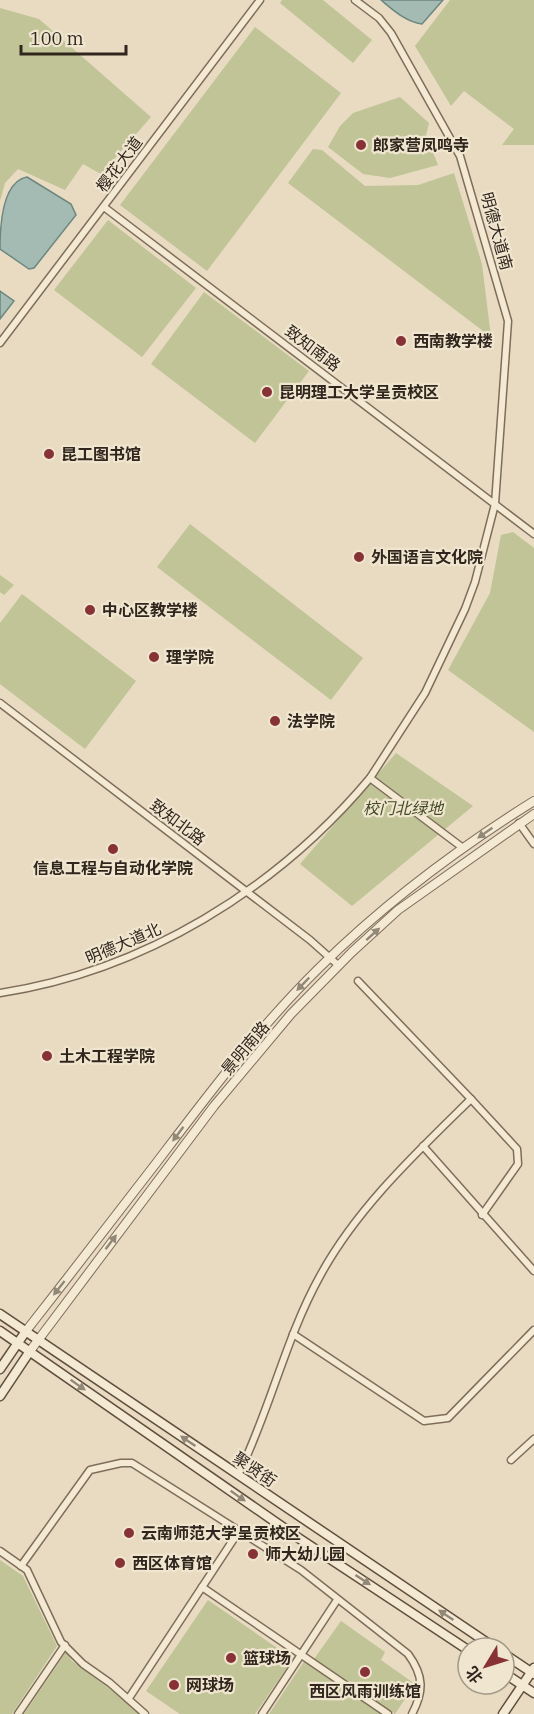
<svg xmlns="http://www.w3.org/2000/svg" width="534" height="1714" viewBox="0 0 534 1714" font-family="'IBM Plex Serif','Noto Sans SC',serif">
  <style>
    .green { fill: #c0c497 }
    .water { fill: #a3bbb3; stroke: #6c8780; stroke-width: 1.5 }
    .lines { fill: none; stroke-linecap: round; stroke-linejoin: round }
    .minor-casing { stroke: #7f6d5b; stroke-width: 9 }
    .tertiary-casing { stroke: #7f6d5b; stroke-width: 10 }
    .secondary-casing { stroke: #614e3e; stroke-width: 11 }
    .minor { stroke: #f4e9d3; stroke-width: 6 }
    .tertiary { stroke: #f4e9d3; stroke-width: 8 }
    .secondary { stroke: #f4e9d3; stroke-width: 8 }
    .oneway { fill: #928878 }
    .poi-dot { fill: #873235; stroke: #f0e6d0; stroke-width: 2 }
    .labels { text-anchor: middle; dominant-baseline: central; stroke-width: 4.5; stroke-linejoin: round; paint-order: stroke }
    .poi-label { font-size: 16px; font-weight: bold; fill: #31261d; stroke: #f0e6d0; text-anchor: start }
    .street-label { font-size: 16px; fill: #31261d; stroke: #f0e6d0 }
    .park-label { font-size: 16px; font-style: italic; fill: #434b26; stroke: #f0e6d0 }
  </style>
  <rect width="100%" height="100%" fill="#e8dbc1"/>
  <g class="green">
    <polygon points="282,0 323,0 372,40 353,63 280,3"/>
    <polygon points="450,0 534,0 534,145 502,145 514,129 464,91 451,106 415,46"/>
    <polygon points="0,8 39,19 151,117 101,174 83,164 65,190 18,169 5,183 0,201"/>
    <polygon points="255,27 341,93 207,271 120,205"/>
    <polygon points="400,97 429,123 426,135 438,165 390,178 363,174 328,147 340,126 353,113"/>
    <polygon points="313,149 322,150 365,186 418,185 454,173 482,264 491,337 288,183"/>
    <polygon points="108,220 196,288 142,357 54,290"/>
    <polygon points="204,292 309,371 255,443 151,364"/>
    <polygon points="190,524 363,658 331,700 157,567"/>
    <polygon points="513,532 534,548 534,732 448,670 490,593 501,535"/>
    <polygon points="0,575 14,585 4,595 0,592"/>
    <polygon points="22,594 136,681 85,749 0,684 0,623"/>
    <polygon points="396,753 473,806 352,906 300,864"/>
    <polygon points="0,1560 23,1576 57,1646 12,1714 0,1714"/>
    <polygon points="208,1600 293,1659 255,1714 180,1714 146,1691"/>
    <polygon points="341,1621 385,1652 381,1660 415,1684 395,1714 314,1659"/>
    <polygon points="66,1652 72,1661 126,1701 139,1714 24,1714"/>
    <polygon points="305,1660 384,1714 269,1714"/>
  </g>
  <g class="water">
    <path d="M381,0h62l-21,24c-16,-2 -29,-14 -41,-24z"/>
    <path d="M27,177l44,27 5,11 -42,53 -5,1 -29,-20c0,-17 1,-67 27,-72z"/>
    <polygon points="0,291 14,301 0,319"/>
  </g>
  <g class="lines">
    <defs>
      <g id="minor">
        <polyline points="355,0 379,18 391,33 460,156 508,321 495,504 475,582 465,609 425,693 370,778"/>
        <polyline points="104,207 534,534"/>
        <polyline points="0,343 260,0"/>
        <polyline points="0,703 310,940 338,965"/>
        <polyline points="519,823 534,844"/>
        <polyline points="358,981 471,1099"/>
        <path d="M0,993c144,-22 277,-104 370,-215l93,70"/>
        <polyline points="423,1146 534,1271"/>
        <polyline points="293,1334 424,1421 448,1418 534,1330"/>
        <polyline points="511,1460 534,1439"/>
        <path d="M238,1475c32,-64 47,-136 82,-199 37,-68 96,-123 151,-177l46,50 1,15 -36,51"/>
        <polyline points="0,1551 27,1570 61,1642 83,1664 110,1683 145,1714"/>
        <path d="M21,1566l69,-96 31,-7h11l169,107 107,84c16,22 16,37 4,60"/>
        <polyline points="202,1587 388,1714"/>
        <polyline points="129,1698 239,1531"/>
        <polyline points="18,1714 65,1645"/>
        <polyline points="262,1714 337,1600"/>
      </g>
      <g id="tertiary">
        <path d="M26,1331c44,-56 87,-112 131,-169 51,-67 102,-135 162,-194 65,-64 138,-119 215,-167"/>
        <polyline points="30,1351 214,1106 291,1014 352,952 398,910 534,814"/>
      </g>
      <g id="secondary">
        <polyline points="0,1314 495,1648"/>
        <polyline points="0,1331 297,1537 468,1650"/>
        <polyline points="0,1369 26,1331"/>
        <polyline points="0,1396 30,1351"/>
        <polyline points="504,1654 534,1674"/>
        <polyline points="504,1673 534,1693"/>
        <polyline points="503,1714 534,1668"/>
      </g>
    </defs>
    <use href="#minor" class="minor-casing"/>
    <use href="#tertiary" class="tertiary-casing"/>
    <use href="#secondary" class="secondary-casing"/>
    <use href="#minor" class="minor"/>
    <use href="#tertiary" class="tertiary"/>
    <use href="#secondary" class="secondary"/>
  </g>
  <defs><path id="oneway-solid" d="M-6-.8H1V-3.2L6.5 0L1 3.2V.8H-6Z" transform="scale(1.5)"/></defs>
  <g class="oneway">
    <use href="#oneway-solid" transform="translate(485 833) rotate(145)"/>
    <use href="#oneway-solid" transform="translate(373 934) rotate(-42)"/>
    <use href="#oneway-solid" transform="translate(303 984) rotate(134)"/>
    <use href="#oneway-solid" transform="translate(178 1134) rotate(127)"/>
    <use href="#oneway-solid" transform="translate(111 1242) rotate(-53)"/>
    <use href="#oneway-solid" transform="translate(59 1288) rotate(128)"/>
    <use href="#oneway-solid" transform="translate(78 1385) rotate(35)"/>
    <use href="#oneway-solid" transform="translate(188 1441) rotate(-146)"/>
    <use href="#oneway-solid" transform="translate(238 1496) rotate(35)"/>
    <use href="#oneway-solid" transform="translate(363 1580) rotate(33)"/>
    <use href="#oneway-solid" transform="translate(446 1615) rotate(-146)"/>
  </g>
  <g class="poi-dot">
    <circle cx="361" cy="145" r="6"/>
    <circle cx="401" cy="341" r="6"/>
    <circle cx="267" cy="392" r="6"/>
    <circle cx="49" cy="454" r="6"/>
    <circle cx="359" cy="557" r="6"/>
    <circle cx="90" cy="610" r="6"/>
    <circle cx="154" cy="657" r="6"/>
    <circle cx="275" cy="721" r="6"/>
    <circle cx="113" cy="849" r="6"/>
    <circle cx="47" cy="1056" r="6"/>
    <circle cx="129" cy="1533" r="6"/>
    <circle cx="253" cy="1554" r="6"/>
    <circle cx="120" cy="1563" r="6"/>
    <circle cx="231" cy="1658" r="6"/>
    <circle cx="365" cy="1672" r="6"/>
    <circle cx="174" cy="1685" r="6"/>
  </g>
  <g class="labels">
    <g class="poi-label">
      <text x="373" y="145">郎家营凤鸣寺</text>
      <text x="413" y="341">西南教学楼</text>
      <text x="279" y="392">昆明理工大学呈贡校区</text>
      <text x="61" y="454">昆工图书馆</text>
      <text x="371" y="557">外国语言文化院</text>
      <text x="102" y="610">中心区教学楼</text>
      <text x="166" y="657">理学院</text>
      <text x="287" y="721">法学院</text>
      <text x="113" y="868" text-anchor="middle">信息工程与自动化学院</text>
      <text x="59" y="1056">土木工程学院</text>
      <text x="141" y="1533">云南师范大学呈贡校区</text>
      <text x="265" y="1554">师大幼儿园</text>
      <text x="132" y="1563">西区体育馆</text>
      <text x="243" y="1658">篮球场</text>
      <text x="186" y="1685">网球场</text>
      <text x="365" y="1691" text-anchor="middle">西区风雨训练馆</text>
    </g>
    <g class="street-label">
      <text transform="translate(119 164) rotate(-53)">樱花大道</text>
      <text transform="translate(497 231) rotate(75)">明德大道南</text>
      <text transform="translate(313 348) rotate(37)">致知南路</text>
      <text transform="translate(178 822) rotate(37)">致知北路</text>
      <text transform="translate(123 943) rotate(-23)">明德大道北</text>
      <text transform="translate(245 1048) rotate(-50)">景明南路</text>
      <text transform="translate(255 1469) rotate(34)">聚贤街</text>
    </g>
    <g class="park-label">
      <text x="403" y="808">校门北绿地</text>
    </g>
  </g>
  <g transform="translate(486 1666) rotate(232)"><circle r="28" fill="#f0e6d0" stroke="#a49988" stroke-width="1.5"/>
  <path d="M0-4.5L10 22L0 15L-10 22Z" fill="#873235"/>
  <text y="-9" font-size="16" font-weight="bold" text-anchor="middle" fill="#31261d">北</text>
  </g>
  <path d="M21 45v9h105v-9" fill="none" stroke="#31261d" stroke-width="3"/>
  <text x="30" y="45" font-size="18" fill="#31261d" stroke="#f0e6d0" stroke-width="4.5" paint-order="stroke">100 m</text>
</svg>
